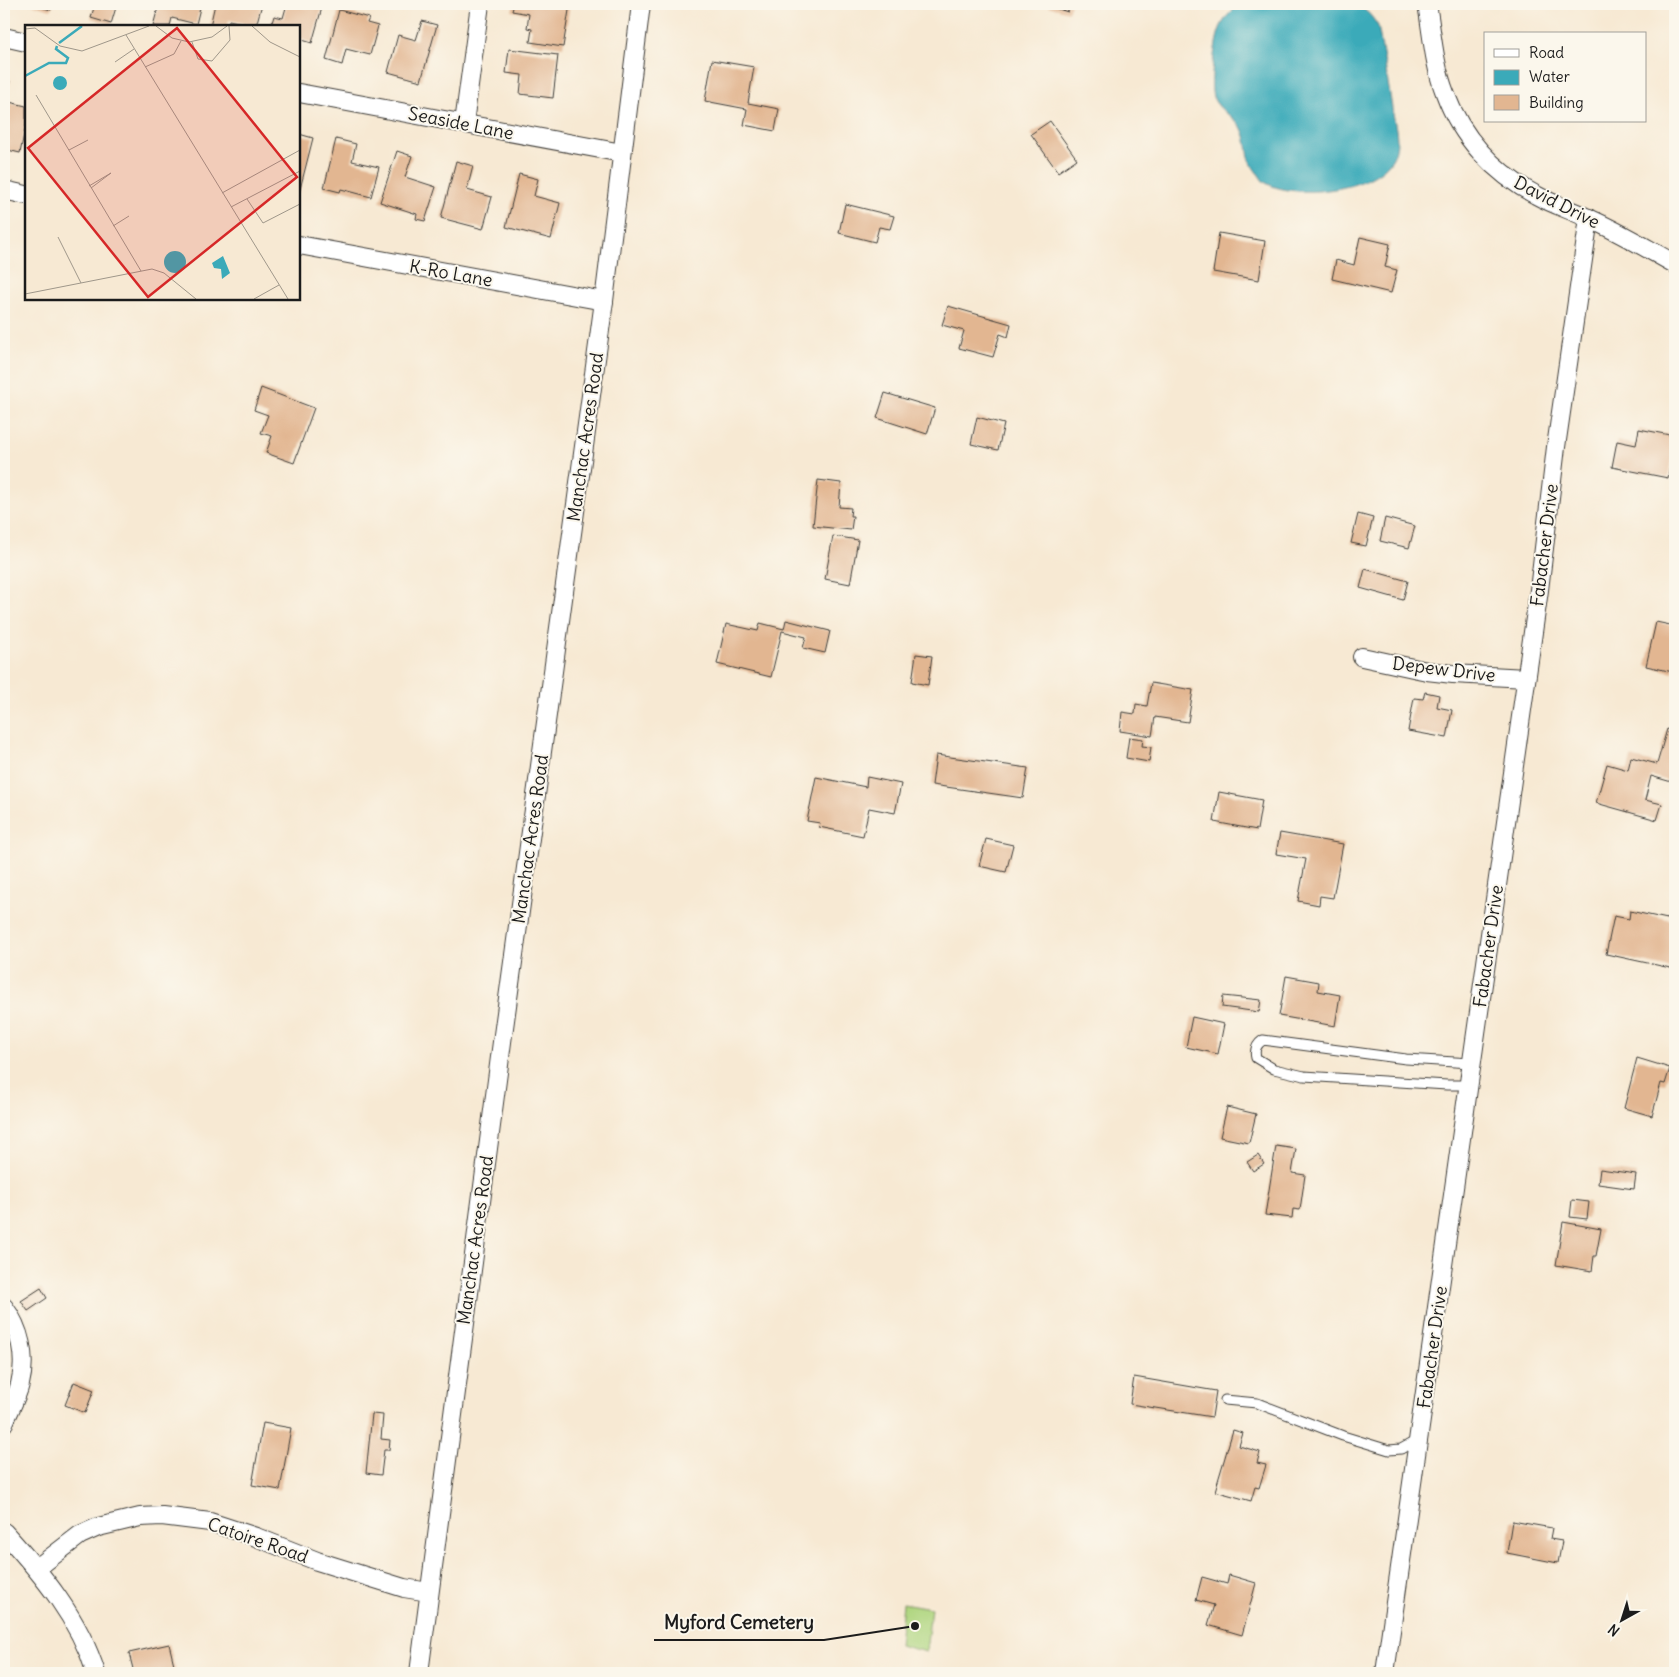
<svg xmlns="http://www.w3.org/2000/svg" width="1679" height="1677" viewBox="0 0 1679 1677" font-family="Delius,sans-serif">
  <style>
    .green { fill: #afd57f; stroke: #66784e }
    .water { fill: #3baab9; stroke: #2c636a }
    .building { fill: #e2b691 }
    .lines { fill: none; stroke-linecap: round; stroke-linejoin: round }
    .service-casing { stroke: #3d3b37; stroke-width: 11 }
    .minor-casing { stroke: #3d3b37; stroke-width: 20 }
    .service { stroke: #fff; stroke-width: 9 }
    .minor { stroke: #fff; stroke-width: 18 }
    .labels { text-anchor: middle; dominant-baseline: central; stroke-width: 4; stroke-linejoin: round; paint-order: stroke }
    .street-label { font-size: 18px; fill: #1c1c1c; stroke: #fbf7ec }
    .inset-river { fill: none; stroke: #3baab9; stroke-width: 2.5 }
    .inset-road { fill: none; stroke: #9f978a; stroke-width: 1 }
    .view { fill: #d62828; fill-opacity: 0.15; stroke: #d62828; stroke-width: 2.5 }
    .inset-edge { fill: none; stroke: #1c1c1c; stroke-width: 2.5 }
    .leader { fill: none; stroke: #1c1c1c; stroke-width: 2 }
    .callout-dot { fill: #1c1c1c; stroke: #fbf7ec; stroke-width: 2 }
    .callout-label { font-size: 19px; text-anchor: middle; font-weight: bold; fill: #1c1c1c; stroke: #fbf7ec; stroke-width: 4; stroke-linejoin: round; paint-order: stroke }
  </style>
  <rect width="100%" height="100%" fill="#fbf7ec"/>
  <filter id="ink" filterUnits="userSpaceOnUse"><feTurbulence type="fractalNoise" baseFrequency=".02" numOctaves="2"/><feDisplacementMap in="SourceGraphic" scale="10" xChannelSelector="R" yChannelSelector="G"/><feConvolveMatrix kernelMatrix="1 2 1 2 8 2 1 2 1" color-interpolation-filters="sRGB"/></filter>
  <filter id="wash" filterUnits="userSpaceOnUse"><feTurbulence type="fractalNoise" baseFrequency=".0096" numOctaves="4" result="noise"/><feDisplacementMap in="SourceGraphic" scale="20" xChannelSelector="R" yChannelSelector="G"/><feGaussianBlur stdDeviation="1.12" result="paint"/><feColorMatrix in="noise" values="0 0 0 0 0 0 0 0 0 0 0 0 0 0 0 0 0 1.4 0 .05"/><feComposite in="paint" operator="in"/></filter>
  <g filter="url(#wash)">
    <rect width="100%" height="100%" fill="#f7e9d3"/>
    <polygon class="green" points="903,1603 931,1608 926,1652 899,1645"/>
    <path class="water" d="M1241,4h111c13,3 19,11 26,22 5,27 10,55 14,82 2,12 7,29 4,41 -7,41 -100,52 -130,34 -3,-1 -5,-5 -7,-8 -14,-16 -9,-24 -15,-42 -5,-16 -25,-20 -31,-36 -4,-12 2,-60 8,-71 5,-10 11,-16 20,-22z"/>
    <g id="blocks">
      <g class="building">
        <polygon points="30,4 53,4 51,10"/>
        <polygon points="95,4 117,4 111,24 91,18"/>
        <polygon points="159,4 201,4 196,24 172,18 170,26 153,26"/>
        <polygon points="215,4 262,4 256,26 229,20 228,26 210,26"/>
        <polygon points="287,4 307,8 308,4 323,4 312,43 299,39 299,26 271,26 274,16 283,18"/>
        <polygon points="514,4 570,4 563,47 530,42 532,29 527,28 529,14 512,11"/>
        <polygon points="1049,4 1071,4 1068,12 1048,6"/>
        <polygon points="339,10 369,18 367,23 378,26 370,55 346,49 342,65 326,60"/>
        <polygon points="422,21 437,25 421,81 388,72 398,35 416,40"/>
        <polygon points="509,49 558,55 553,98 520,94 522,75 506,73"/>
        <polygon points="712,60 754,67 748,103 779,109 775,131 744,125 747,109 705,101"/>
        <polygon points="4,79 10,81 5,101 26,106 26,125 20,153 4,149"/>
        <polygon points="1050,121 1077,159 1058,172 1031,134"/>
        <polygon points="299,134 313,138 299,193"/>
        <polygon points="336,139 356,144 352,161 379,167 371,197 341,189 340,192 324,188"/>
        <polygon points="397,151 412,156 405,177 436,187 425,221 416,219 417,214 380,202"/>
        <polygon points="456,161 473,166 467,190 492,197 483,229 441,218"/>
        <polygon points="519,174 538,179 534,196 560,203 551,239 506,227"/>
        <polygon points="845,204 894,216 890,229 879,227 875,242 839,233"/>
        <polygon points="1219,233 1265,241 1259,280 1213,272"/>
        <polygon points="1360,237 1390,244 1385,267 1397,270 1391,293 1332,279 1336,260 1354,265"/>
        <polygon points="948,306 1011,324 1008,337 1000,334 993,357 959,348 964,331 942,325"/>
        <polygon points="261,388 314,408 294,463 266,453 272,436 261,433 268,415 254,410"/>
        <polygon points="885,393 935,408 927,434 877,418"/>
        <polygon points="977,417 1004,424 998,450 971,444"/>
        <polygon points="1639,429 1675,436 1668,478 1612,467 1617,441 1636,445"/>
        <polygon points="818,480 841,483 839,507 851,508 850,516 853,516 851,530 813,526"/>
        <polygon points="1358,514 1373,518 1366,546 1351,543"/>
        <polygon points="1385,518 1415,526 1409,548 1380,541"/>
        <polygon points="833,536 858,540 850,584 825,579"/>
        <polygon points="1365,569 1408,581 1403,600 1360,588"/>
        <polygon points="786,620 830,631 825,653 803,648 806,637 782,631 771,677 717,664 726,624 758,631 760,623 784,629"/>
        <polygon points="1656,622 1675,626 1675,660 1673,672 1646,666"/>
        <polygon points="916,654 932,656 928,685 912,682"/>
        <polygon points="1151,683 1193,690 1188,722 1155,717 1152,736 1120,731 1122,712 1135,714 1136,704 1147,706"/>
        <polygon points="1425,692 1439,695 1437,707 1452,710 1447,738 1408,731 1414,698 1423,699"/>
        <polygon points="1667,729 1675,732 1675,783 1651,776 1645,800 1662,804 1657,820 1596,803 1607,764 1628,770 1631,757 1657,764"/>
        <polygon points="1129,737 1143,739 1142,746 1151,747 1149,762 1126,758"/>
        <polygon points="936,755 1028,768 1023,798 932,785"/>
        <polygon points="816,777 866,787 867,777 901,784 895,813 869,808 863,836 819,827 820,823 807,821"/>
        <polygon points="1219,792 1262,800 1257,830 1214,822"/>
        <polygon points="1280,833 1343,844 1333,898 1320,896 1319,905 1298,901 1306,859 1276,854"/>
        <polygon points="986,839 1013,845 1006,872 979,866"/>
        <polygon points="1630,911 1672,920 1673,912 1675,912 1675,969 1606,954 1614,916 1629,919"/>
        <polygon points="1286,976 1319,982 1318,991 1340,995 1335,1026 1279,1016"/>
        <polygon points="1223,996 1261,1000 1259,1012 1222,1007"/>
        <polygon points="1192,1017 1224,1024 1218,1054 1186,1047"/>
        <polygon points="1637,1058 1670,1068 1665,1084 1661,1083 1652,1116 1624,1108"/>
        <polygon points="1227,1107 1256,1114 1249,1143 1220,1137"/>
        <polygon points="1276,1146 1296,1149 1292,1173 1305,1175 1300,1210 1293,1209 1292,1218 1265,1215"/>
        <polygon points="1258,1155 1264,1164 1253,1171 1247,1162"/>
        <polygon points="1600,1169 1636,1174 1634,1189 1598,1184"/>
        <polygon points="1572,1200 1589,1202 1587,1219 1570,1217"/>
        <polygon points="1563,1222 1601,1229 1596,1256 1594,1256 1592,1271 1556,1265"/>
        <polygon points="41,1288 47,1298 28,1311 21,1301"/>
        <polygon points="1134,1377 1216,1391 1212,1417 1130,1404"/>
        <polygon points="74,1382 94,1390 85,1413 65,1405"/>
        <polygon points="372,1414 383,1415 381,1439 390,1440 389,1450 384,1450 381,1475 366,1473"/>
        <polygon points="263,1423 291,1428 280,1490 252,1485"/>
        <polygon points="1233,1430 1243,1433 1239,1446 1260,1452 1257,1463 1266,1465 1259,1488 1255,1487 1251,1501 1215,1491"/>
        <polygon points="1512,1521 1552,1528 1550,1539 1562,1541 1558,1563 1507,1553"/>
        <polygon points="1229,1575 1256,1583 1242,1635 1208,1625 1214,1605 1196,1600 1202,1577 1227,1584"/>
        <polygon points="169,1644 176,1673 134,1673 129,1653"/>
      </g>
    </g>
  </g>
  <g filter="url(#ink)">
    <use href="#blocks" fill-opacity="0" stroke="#3d3b37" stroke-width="1"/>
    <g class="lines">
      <defs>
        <g id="service">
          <path d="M1468,1085h-21l-143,-9 -30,-7 -18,-11c-2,-8 0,-13 7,-18l143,19 65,4"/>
          <polyline points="1225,1400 1257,1403 1343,1436 1389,1450 1401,1449 1419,1439"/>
        </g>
        <g id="minor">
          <path d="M1427,4c5,29 7,61 18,89 16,44 49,80 91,102 16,9 35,15 52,23 30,13 58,30 87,46"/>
          <polyline points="4,37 26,42"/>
          <polyline points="299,93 622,153"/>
          <polyline points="464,123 480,4"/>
          <polyline points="4,190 26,195"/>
          <polyline points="299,245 604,301"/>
          <polyline points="1362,657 1427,671 1453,674 1526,678"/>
          <path d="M4,1307c16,21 23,50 16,77 -3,13 -11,27 -16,39"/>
          <path d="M4,1532c38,42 75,86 92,141"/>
          <polyline points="37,1568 80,1535 98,1527 140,1517 162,1516 210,1522 256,1537 317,1561 404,1588 429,1592"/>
          <polyline points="419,1673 502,1042 604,301 641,4"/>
          <polyline points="1385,1673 1539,590 1556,447 1589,218"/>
        </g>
      </defs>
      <use href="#service" class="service-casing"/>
      <use href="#minor" class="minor-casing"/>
      <use href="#service" class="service"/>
      <use href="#minor" class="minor"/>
    </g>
  </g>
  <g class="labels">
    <g class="street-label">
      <text transform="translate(461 123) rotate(11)">Seaside Lane</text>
      <text transform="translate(1557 202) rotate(27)">David Drive</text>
      <text transform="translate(451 273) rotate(10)">K-Ro Lane</text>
      <text transform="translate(585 437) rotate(-82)">Manchac Acres Road</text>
      <text transform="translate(1544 545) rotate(-83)">Fabacher Drive</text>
      <text transform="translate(1444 669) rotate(7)">Depew Drive</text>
      <text transform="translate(530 839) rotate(-82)">Manchac Acres Road</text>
      <text transform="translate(1488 946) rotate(-82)">Fabacher Drive</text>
      <text transform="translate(475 1240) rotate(-82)">Manchac Acres Road</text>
      <text transform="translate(1432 1347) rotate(-82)">Fabacher Drive</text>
      <text transform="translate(258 1540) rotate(19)">Catoire Road</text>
    </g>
  </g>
  <g transform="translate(25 25)">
    <rect width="275" height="275" fill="#f7e9d3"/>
    <path d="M28 58a7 7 0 1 1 14 0a7 7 0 1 1-14 0ZM139 237a11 11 0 1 1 22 0a11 11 0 1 1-22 0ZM198,231l7,17 -8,6 -1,-10 -7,-1 -2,-5z" fill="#3baab9"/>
    <path class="inset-river" d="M34,18l23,-17M0,51l24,-13h17l2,-5 -12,-9 1,-3"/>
    <path class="inset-road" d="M131,1l16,12 17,4 23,-5 15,-11M227,1l18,16 30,15M0,4l10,-1 25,18 22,5 67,-25M101,10l162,264M167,17l6,17 14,2 18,-21 -1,-14M90,37l19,-13M120,42l29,-13 7,-13M11,70l105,176M44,125l19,-10M64,161l22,-13 -20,15M197,168l78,-43M222,174l16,24 37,-19M206,182l69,-36M88,201l16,-10M33,212l23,46M0,269l127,-25 12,4 32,26M229,274l25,-14"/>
    <path class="view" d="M152,3l120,149 -149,120 -120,-149z"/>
    <rect width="275" height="275" class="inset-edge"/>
  </g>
  <path class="leader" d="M915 1626L824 1640H654"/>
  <circle class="callout-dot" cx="915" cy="1626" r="5"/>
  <g class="callout-label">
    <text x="739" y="1629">Myford Cemetery</text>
  </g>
  <rect width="1679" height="1677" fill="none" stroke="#fbf7ec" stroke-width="20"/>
  <rect x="1484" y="32" width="162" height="90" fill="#fbf7ec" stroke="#a29f99"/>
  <rect x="1494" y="49" width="25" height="8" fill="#ffffff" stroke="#a29f99"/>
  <text x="1529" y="58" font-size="15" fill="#1c1c1c">Road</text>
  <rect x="1494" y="70" width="25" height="15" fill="#3baab9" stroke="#a29f99"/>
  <text x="1529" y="82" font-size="15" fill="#1c1c1c">Water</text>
  <rect x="1494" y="95" width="25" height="15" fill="#e2b691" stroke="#a29f99"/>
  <text x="1529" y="108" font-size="15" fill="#1c1c1c">Building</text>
  <g transform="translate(1622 1620) rotate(219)" stroke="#fbf7ec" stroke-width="4" paint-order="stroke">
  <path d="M0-4L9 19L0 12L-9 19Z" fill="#1c1c1c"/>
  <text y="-8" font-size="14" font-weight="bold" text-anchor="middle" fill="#1c1c1c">N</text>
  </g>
</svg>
